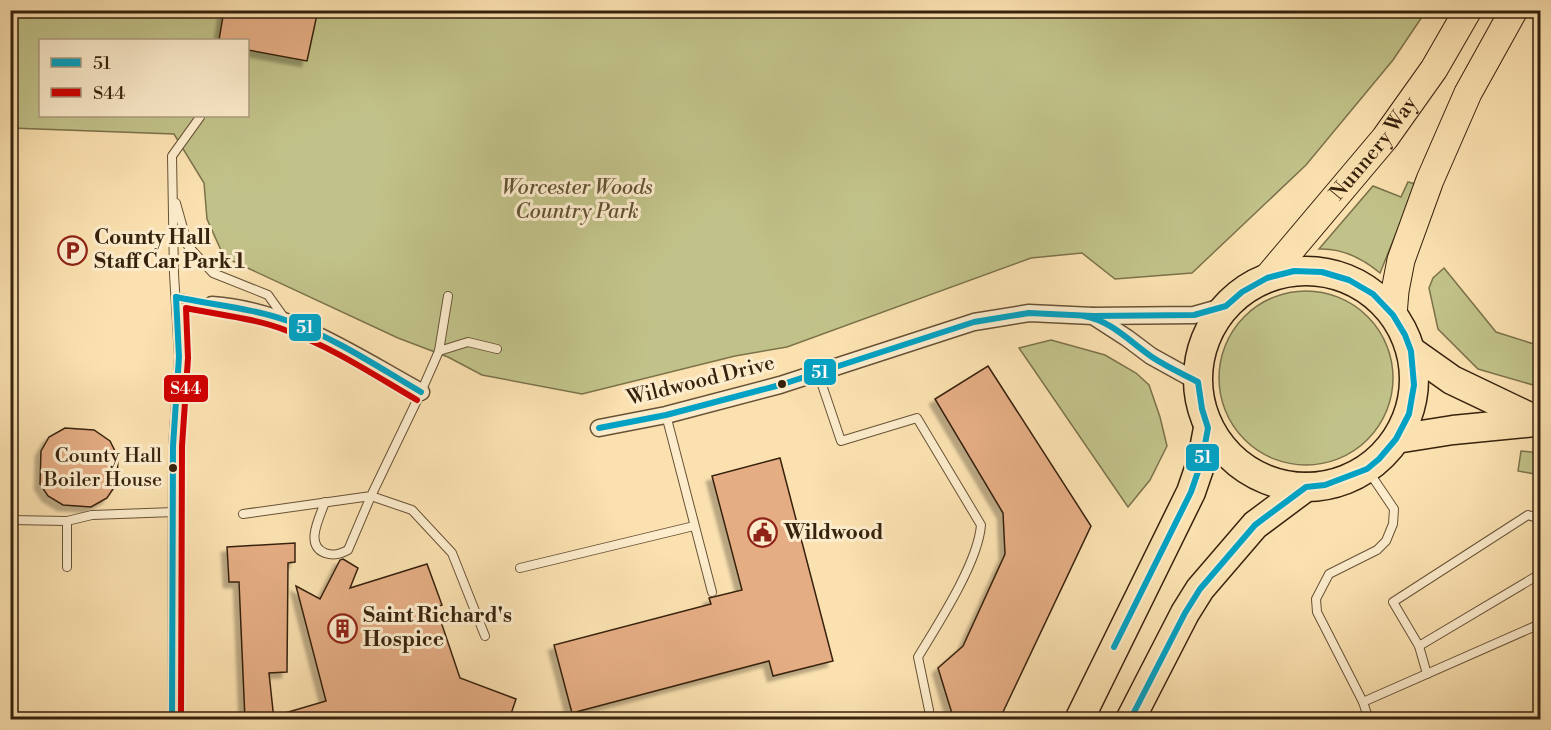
<svg xmlns="http://www.w3.org/2000/svg" width="1551" height="730" viewBox="0 0 1551 730" font-family="'Libre Bodoni',serif">
  <style>
    .green { fill: #c1c289; stroke: #7c724b; stroke-width: 1.5; fill-rule: evenodd }
    .building { fill: #e5ad84; stroke: #37220d; stroke-width: 1.5; filter: url(#shadow) }
    .lines { fill: none; stroke-linecap: round; stroke-linejoin: round }
    .service-casing { stroke: #685236; stroke-width: 10 }
    .minor-casing { stroke: #685236; stroke-width: 19 }
    .primary-casing { stroke: #37220d; stroke-width: 29 }
    .trunk-casing { stroke: #37220d; stroke-width: 31 }
    .service { stroke: #fceccc; stroke-width: 8 }
    .minor { stroke: #fceccc; stroke-width: 16 }
    .primary { stroke: #fbe1b0; stroke-width: 27 }
    .trunk { stroke: #fbe1b0; stroke-width: 28 }
    .bus-1-casing { stroke: #fceccc; stroke-width: 10 }
    .bus-2-casing { stroke: #fceccc; stroke-width: 10 }
    .bus-1 { stroke: #03a2c4; stroke-width: 6 }
    .bus-2 { stroke: #d00000; stroke-width: 6 }
    .bus-dot { fill: #37220d; stroke: #fceccc; stroke-width: 2 }
    .labels { text-anchor: middle; dominant-baseline: central; stroke-width: 6; stroke-linejoin: round; paint-order: stroke }
    .bus-label { font-size: 20px; fill: #37220d; stroke: #fceccc; text-anchor: end }
    .street-label { font-size: 21px; fill: #37220d; stroke: #fceccc }
    .park-label { font-size: 21px; font-style: italic; fill: #605232; stroke: #fceccc }
    .poi-label { font-size: 21px; font-weight: bold; fill: #37220d; stroke: #fceccc; text-anchor: start }
    .line-badge { stroke: #fceccc; stroke-width: 2 }
    .badge-label { font-size: 16px; text-anchor: middle; font-weight: bold; fill: #fff }
  </style>
  <defs>
    <filter id="shadow"><feDropShadow dx="-5.5" dy="5.5" stdDeviation="1.5" flood-color="#0004"/></filter>
  </defs>
  <rect width="100%" height="100%" fill="#fbe1b0"/>
  <filter id="stains"><feTurbulence type="fractalNoise" baseFrequency=".00333" numOctaves="4"/><feColorMatrix values="0 0 0 0 .2 0 0 0 0 .09 0 0 0 0 .02 0 0 0 .5 -.17"/></filter>
  <radialGradient id="worn" r=".72"><stop offset=".6" stop-color="#630" stop-opacity="0"/><stop offset="1" stop-color="#630" stop-opacity=".3"/></radialGradient>
  <g class="green">
    <path d="M10,11h1416l-33,49 -87,105 -114,108 -77,6 -33,-26 -51,5 -244,89 -52,9 -153,38 -100,-19 -34,-18 -50,-19 -174,-81 -17,-38 -3,-36 -30,-49 -163,-6zM40,40h208v76h-208z"/>
    <path d="M1408,182l8,2 -36,89c-18,-15 -38,-25 -61,-24l54,-63 28,11z"/>
    <polygon points="1444,268 1496,332 1540,346 1540,387 1478,369 1438,329 1429,288 1433,278"/>
    <circle cx="1306" cy="378" r="87"/>
    <polygon points="1051,340 1105,355 1136,373 1149,385 1160,417 1167,446 1150,480 1128,507 1019,348"/>
    <polygon points="1521,451 1540,453 1540,475 1518,471"/>
  </g>
  <g class="building">
    <polygon points="224,10 318,10 307,61 248,50 248,40 219,40"/>
    <polygon points="988,366 1091,526 1003,712 984,720 954,720 938,668 963,646 1005,554 1003,513 935,399"/>
    <polygon points="65,428 94,430 110,441 118,457 117,483 107,498 91,507 63,505 48,496 40,484 41,451 49,437"/>
    <polygon points="780,458 833,661 773,676 769,661 572,713 554,645 711,604 709,598 742,590 712,476"/>
    <polygon points="295,543 295,562 288,563 287,672 269,673 274,720 245,720 239,582 229,582 227,547"/>
    <polygon points="343,559 358,568 350,588 427,564 442,605 436,607 460,678 516,699 509,720 279,720 278,715 326,701 296,586 320,599 340,560"/>
  </g>
  <g class="lines">
    <defs>
      <g id="service">
        <polyline points="176,203 188,246 213,273 268,295 285,319"/>
        <polyline points="176,297 212,305"/>
        <polyline points="439,351 468,342 497,349"/>
        <path d="M818,373l23,68 76,-23 64,107c-3,38 -43,99 -63,132l11,53"/>
        <polyline points="666,415 712,592"/>
        <polyline points="1367,469 1394,509 1393,524 1386,541 1377,550 1329,574 1316,599 1317,612 1363,702 1369,720"/>
        <path d="M325,502c-5,15 -21,43 0,51 9,3 15,1 23,-3l23,-54 41,14 40,43 33,83"/>
        <polyline points="243,514 371,496 421,392 439,351 448,296"/>
        <polyline points="10,520 67,521 92,515 174,512"/>
        <polyline points="67,521 67,567"/>
        <polyline points="520,568 694,526"/>
        <polyline points="1419,646 1540,574"/>
        <polyline points="1427,674 1419,646 1393,602 1528,515 1540,519"/>
        <polyline points="1363,702 1540,624"/>
        <polyline points="172,720 173,446 179,357 174,274 172,156 200,117"/>
      </g>
      <g id="minor">
        <path d="M212,305c77,5 143,51 209,87"/>
        <polyline points="1093,316 1127,338 1151,356 1198,382"/>
        <polyline points="599,428 666,415 780,385 974,322 1029,313 1093,316 1194,315 1226,306"/>
      </g>
      <g id="primary">
        <path id="s1" d="M1267,278l118,-140 49,-69 34,-59"/>
        <polyline points="1393,315 1395,291 1401,260 1430,180 1468,93 1514,10"/>
      </g>
      <g id="trunk">
        <circle cx="1306" cy="379" r="108"/>
        <polyline points="1411,351 1452,380 1540,422"/>
        <polyline points="1396,439 1453,430 1535,422"/>
        <polyline points="1079,720 1191,492 1202,460 1208,428"/>
        <polyline points="1130,720 1185,613 1200,589 1255,525 1306,487"/>
      </g>
    </defs>
    <use href="#service" class="service-casing"/>
    <use href="#minor" class="minor-casing"/>
    <use href="#primary" class="primary-casing"/>
    <use href="#trunk" class="trunk-casing"/>
    <use href="#service" class="service"/>
    <use href="#minor" class="minor"/>
    <use href="#primary" class="primary"/>
    <use href="#trunk" class="trunk"/>
    <defs>
      <g id="bus-1">
        <path d="M176,297c37,8 76,11 112,24 47,17 90,46 133,71"/>
        <path d="M1084,316c28,5 46,26 68,41 15,10 31,17 46,25l4,27 6,19 -6,32 -11,32 -77,155"/>
        <polyline points="599,428 666,415 780,385 974,322 1029,313 1093,316 1194,315 1226,306 1242,292 1267,278 1294,271 1322,272 1349,280 1373,294 1393,315 1405,335 1411,351 1414,385 1409,414 1396,439 1379,459 1367,469 1325,485 1306,487 1255,525 1200,589 1185,613 1130,720"/>
        <polyline points="172,720 173,446 179,357 176,297"/>
      </g>
      <path id="bus-2" d="M181,720l1,-274 6,-88 -2,-50c33,7 68,10 99,22 47,17 89,45 132,70"/>
    </defs>
    <use href="#bus-1" class="bus-1-casing"/>
    <use href="#bus-2" class="bus-2-casing"/>
    <use href="#bus-1" class="bus-1"/>
    <use href="#bus-2" class="bus-2"/>
  </g>
  <defs>
    <symbol id="parking-ring" viewBox="-11 -11 22 22"><circle r="9.5" fill="#fceccc" stroke="#8f2418" stroke-width="1.5"/><path d="M-3.5-5.5H1a3.5 3.5 0 0 1 0 7H-1V5.5H-3.5ZM-1-3.4V-.6H.8a1.4 1.4 0 0 0 0-2.8Z" fill="#8f2418"/></symbol>
    <symbol id="civic-ring" viewBox="-11 -11 22 22"><circle r="9.5" fill="#fceccc" stroke="#8f2418" stroke-width="1.5"/><path d="M-.6-6.5H3V-4.5H.6V-3L4-1V1h2V6H-6V1h2V-1L-.6-3ZM-1.2 2.5V6h2.4V2.5Z" fill="#8f2418"/></symbol>
    <symbol id="building-ring" viewBox="-11 -11 22 22"><circle r="9.5" fill="#fceccc" stroke="#8f2418" stroke-width="1.5"/><path d="M-4-6H4V6H1V3H-1V6H-4ZM-2.5-4.3h1.7v1.8h-1.7ZM.8-4.3h1.7v1.8H.8ZM-2.5-1h1.7V.8h-1.7ZM.8-1h1.7V.8H.8Z" fill="#8f2418"/></symbol>
  </defs>
  <g fill-rule="evenodd">
    <use href="#parking-ring" x="56" y="234" width="33" height="33"/>
    <use href="#civic-ring" x="746" y="516" width="33" height="33"/>
    <use href="#building-ring" x="326" y="612" width="33" height="33"/>
  </g>
  <g class="bus-dot">
    <circle cx="782" cy="384" r="5"/>
    <circle cx="173" cy="468" r="5"/>
  </g>
  <g class="labels">
    <g class="bus-label">
      <text x="162" y="456">County Hall<tspan x="162" dy="24">Boiler House</tspan></text>
    </g>
    <g class="street-label">
      <text stroke="none"><textPath href="#s1" startOffset="168">Nunnery Way</textPath></text>
      <text transform="translate(701 381) rotate(-14)">Wildwood Drive</text>
    </g>
    <g class="park-label">
      <text x="577" y="188">Worcester Woods<tspan x="577" dy="24">Country Park</tspan></text>
    </g>
    <g class="poi-label">
      <text x="94" y="238">County Hall<tspan x="94" dy="24">Staff Car Park 1</tspan></text>
      <text x="784" y="533">Wildwood</text>
      <text x="363" y="616">Saint Richard's<tspan x="363" dy="24">Hospice</tspan></text>
    </g>
  </g>
  <g class="line-badge">
    <rect x="288" y="313" width="34" height="29" rx="6" fill="#03a2c4"/>
    <rect x="803" y="358" width="34" height="28" rx="6" fill="#03a2c4"/>
    <rect x="163" y="374" width="46" height="29" rx="6" fill="#d00000"/>
    <rect x="1185" y="443" width="35" height="29" rx="6" fill="#03a2c4"/>
  </g>
  <g class="badge-label">
    <text x="305" y="333">51</text>
    <text x="820" y="378">51</text>
    <text x="186" y="394">S44</text>
    <text x="1203" y="463">51</text>
  </g>
  <rect width="1551" height="730" fill="none" stroke="#fbe1b0" stroke-width="36"/>
  <rect x="12" y="12" width="1527" height="706" fill="none" stroke="#37220d" stroke-width="3"/>
  <rect x="18" y="18" width="1515" height="694" fill="none" stroke="#37220d" stroke-width="1.5"/>
  <rect x="39" y="39" width="210" height="78" fill="#fceccc" stroke="#ad9b80" stroke-width="1.5"/>
  <rect x="51" y="58" width="30" height="9" fill="#03a2c4" stroke="#ad9b80" stroke-width="1.5"/>
  <text x="93" y="69" font-size="18" fill="#37220d">51</text>
  <rect x="51" y="88" width="30" height="9" fill="#d00000" stroke="#ad9b80" stroke-width="1.5"/>
  <text x="93" y="99" font-size="18" fill="#37220d">S44</text>
  <rect width="100%" height="100%" filter="url(#stains)"/>
  <rect width="100%" height="100%" fill="url(#worn)"/>
</svg>
